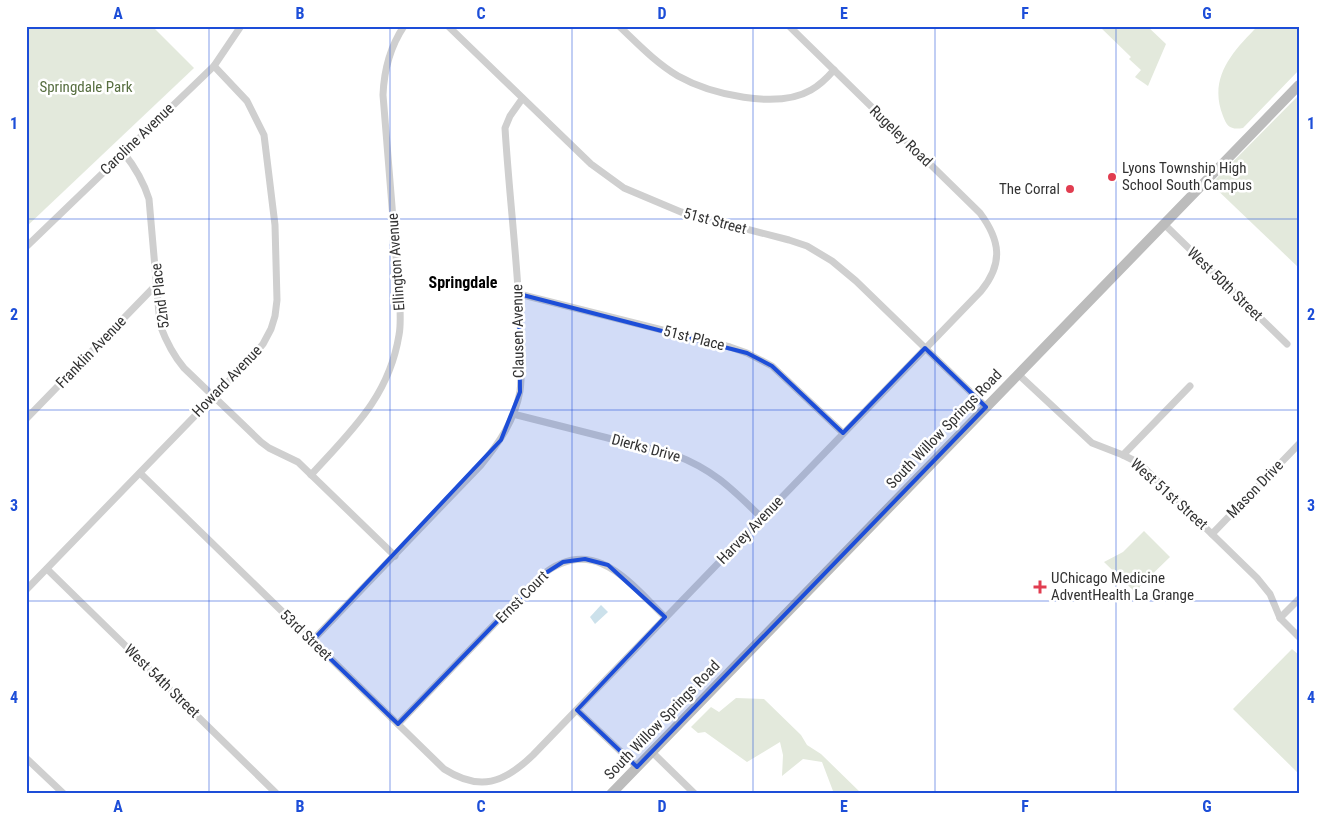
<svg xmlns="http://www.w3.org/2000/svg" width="1325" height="820" viewBox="0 0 1325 820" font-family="'Roboto Condensed',sans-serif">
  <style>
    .green { fill: #e3e9dc }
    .water { fill: #cce1eb }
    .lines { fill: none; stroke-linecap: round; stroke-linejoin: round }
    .street { stroke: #cfcfcf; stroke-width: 7 }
    .secondary { stroke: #bcbcbc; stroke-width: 10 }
    .marked { fill: #1d4ed8; fill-opacity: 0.2; stroke: #1d4ed8; stroke-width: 4; stroke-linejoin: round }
    .grid { fill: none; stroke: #1d4ed8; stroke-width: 1; stroke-opacity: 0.55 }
    .poi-dot { fill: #e13d50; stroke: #fff; stroke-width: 2 }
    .labels { text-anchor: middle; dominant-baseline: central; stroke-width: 5; stroke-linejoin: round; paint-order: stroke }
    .park-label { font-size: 15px; fill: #576e40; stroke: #fff }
    .street-label { font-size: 15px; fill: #323232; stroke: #fff }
    .poi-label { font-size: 15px; fill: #323232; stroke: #fff; text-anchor: start }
    .neighbourhood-label { font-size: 16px; font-weight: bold; fill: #000; stroke: #fff }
    .neatline { fill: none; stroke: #1d4ed8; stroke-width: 2 }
    .grid-label { font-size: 16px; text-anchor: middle; font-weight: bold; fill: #1d4ed8 }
  </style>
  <rect width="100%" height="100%" fill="#fff"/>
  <g class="green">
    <polygon points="26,26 152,26 194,68 26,227"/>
    <polygon points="1099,26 1147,26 1166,44 1148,86 1135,77 1141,70 1129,59 1131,57"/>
    <path d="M1258,26h41v44l-56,58c-12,2 -16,-1 -20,-12 -15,-38 9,-64 35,-90z"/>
    <polygon points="1299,95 1299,268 1211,184"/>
    <polygon points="1144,531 1170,557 1140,586 1137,594 1104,562 1123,552"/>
    <polygon points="1292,649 1299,655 1299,774 1233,709"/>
    <polygon points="736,698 764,699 801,735 807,745 821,754 862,794 831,794 833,791 822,762 803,759 782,776 783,755 780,742 747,762 705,732 698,733 691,727 711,707 719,712"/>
  </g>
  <polygon class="water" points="601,605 608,612 595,624 590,617"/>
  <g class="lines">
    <g class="street">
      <polyline points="448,26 591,164 624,188 681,212 789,240 807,246 832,261 856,281 986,407"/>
      <path d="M619,26c19,18 37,37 59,50 32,18 99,34 133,14 9,-5 16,-12 23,-20"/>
      <path d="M123,152c12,15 20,28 26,47l11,126c6,16 13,30 24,43l77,74 8,6 29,14 97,94"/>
      <polyline points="1164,224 1287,344"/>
      <polyline points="26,247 214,66 241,26"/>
      <polyline points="519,294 730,347 747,353 772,366 843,433"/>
      <polyline points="1018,374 1092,443 1123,455 1139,463 1257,578 1270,594 1280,618 1299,637"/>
      <path d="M513,414l162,41c39,15 57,34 87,63"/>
      <polyline points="26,419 157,284"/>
      <polyline points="1123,455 1190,386"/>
      <path d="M140,473l304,296c36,23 60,14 89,-14l448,-464c23,-28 19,-51 -1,-78l-191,-187"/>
      <path d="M311,475c40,-44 78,-78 88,-140 2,-10 1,-20 1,-30l-17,-210c1,-25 7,-48 21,-69"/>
      <polyline points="1212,534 1299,444"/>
      <polyline points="47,569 277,794"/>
      <polyline points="26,590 253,356 263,344 271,329 275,316 277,300 275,225 264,135 247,101 214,66"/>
      <polyline points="1280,618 1299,599"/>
      <path d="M312,641l169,-176c18,-22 34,-45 39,-74 3,-22 1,-46 0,-69 -3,-65 -11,-129 -15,-194l5,-12 12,-17"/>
      <polyline points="577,710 637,767"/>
      <path d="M398,724l143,-148c52,-43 88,6 124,41"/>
      <polyline points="652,752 695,794"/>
      <polyline points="26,758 64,794"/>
    </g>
    <polyline class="secondary" points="611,794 1299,85"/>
  </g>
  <path class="marked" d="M519,294l228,59 25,13 71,67 82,-85 61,59 -349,360 -60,-57 88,-93 -57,-52 -23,-6 -22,3 -22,14 -143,148 -86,-83 189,-201 19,-48z"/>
  <path class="grid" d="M209,26v768M390,26v768M572,26v768M753,26v768M935,26v768M1116,26v768M26,219h1273M26,410h1273M26,601h1273"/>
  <g class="poi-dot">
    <circle cx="1112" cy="177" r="5"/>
    <circle cx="1070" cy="189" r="5"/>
    <path d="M1037.5 579.5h5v5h5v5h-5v5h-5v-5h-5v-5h5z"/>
  </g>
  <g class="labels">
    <g class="park-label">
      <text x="86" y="87">Springdale Park</text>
    </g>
    <g class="street-label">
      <text transform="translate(901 136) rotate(44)">Rugeley Road</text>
      <text transform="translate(137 139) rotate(-44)">Caroline Avenue</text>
      <text transform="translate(715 221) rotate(15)">51st Street</text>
      <text transform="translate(396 262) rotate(-94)">Ellington Avenue</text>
      <text transform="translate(1225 284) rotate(44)">West 50th Street</text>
      <text transform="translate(160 296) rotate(-97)">52nd Place</text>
      <text transform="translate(518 331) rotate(-91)">Clausen Avenue</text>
      <text transform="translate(694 338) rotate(14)">51st Place</text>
      <text transform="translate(91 352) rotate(-46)">Franklin Avenue</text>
      <text transform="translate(227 381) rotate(-46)">Howard Avenue</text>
      <text transform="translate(944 429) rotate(-46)">South Willow Springs Road</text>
      <text transform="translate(646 448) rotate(15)">Dierks Drive</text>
      <text transform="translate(1255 489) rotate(-46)">Mason Drive</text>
      <text transform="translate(1169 494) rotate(42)">West 51st Street</text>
      <text transform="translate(750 530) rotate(-46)">Harvey Avenue</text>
      <text transform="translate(522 597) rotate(-45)">Ernst Court</text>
      <text transform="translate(306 635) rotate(44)">53rd Street</text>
      <text transform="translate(162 681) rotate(44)">West 54th Street</text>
      <text transform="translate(662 720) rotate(-46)">South Willow Springs Road</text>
    </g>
    <g class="poi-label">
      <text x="1122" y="168">Lyons Township High<tspan x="1122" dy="17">School South Campus</tspan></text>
      <text x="1060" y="189" text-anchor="end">The Corral</text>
      <text x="1051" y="578">UChicago Medicine<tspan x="1051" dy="17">AdventHealth La Grange</tspan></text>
    </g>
    <g class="neighbourhood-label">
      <text x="463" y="282">Springdale</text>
    </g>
  </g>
  <rect width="1325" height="820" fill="none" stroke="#ffffff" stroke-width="55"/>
  <rect x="28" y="28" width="1270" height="764" class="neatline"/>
  <g class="grid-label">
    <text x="118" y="19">A</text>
    <text x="300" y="19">B</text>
    <text x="481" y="19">C</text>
    <text x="662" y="19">D</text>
    <text x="844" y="19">E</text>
    <text x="1025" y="19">F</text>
    <text x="1207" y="19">G</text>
    <text x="14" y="129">1</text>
    <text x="1311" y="129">1</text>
    <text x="14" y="320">2</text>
    <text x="1311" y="320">2</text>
    <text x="14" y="511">3</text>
    <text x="1311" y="511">3</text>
    <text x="14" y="703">4</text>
    <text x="1311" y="703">4</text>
    <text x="118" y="812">A</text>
    <text x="300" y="812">B</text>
    <text x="481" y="812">C</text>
    <text x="662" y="812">D</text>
    <text x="844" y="812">E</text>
    <text x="1025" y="812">F</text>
    <text x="1207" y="812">G</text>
  </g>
</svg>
